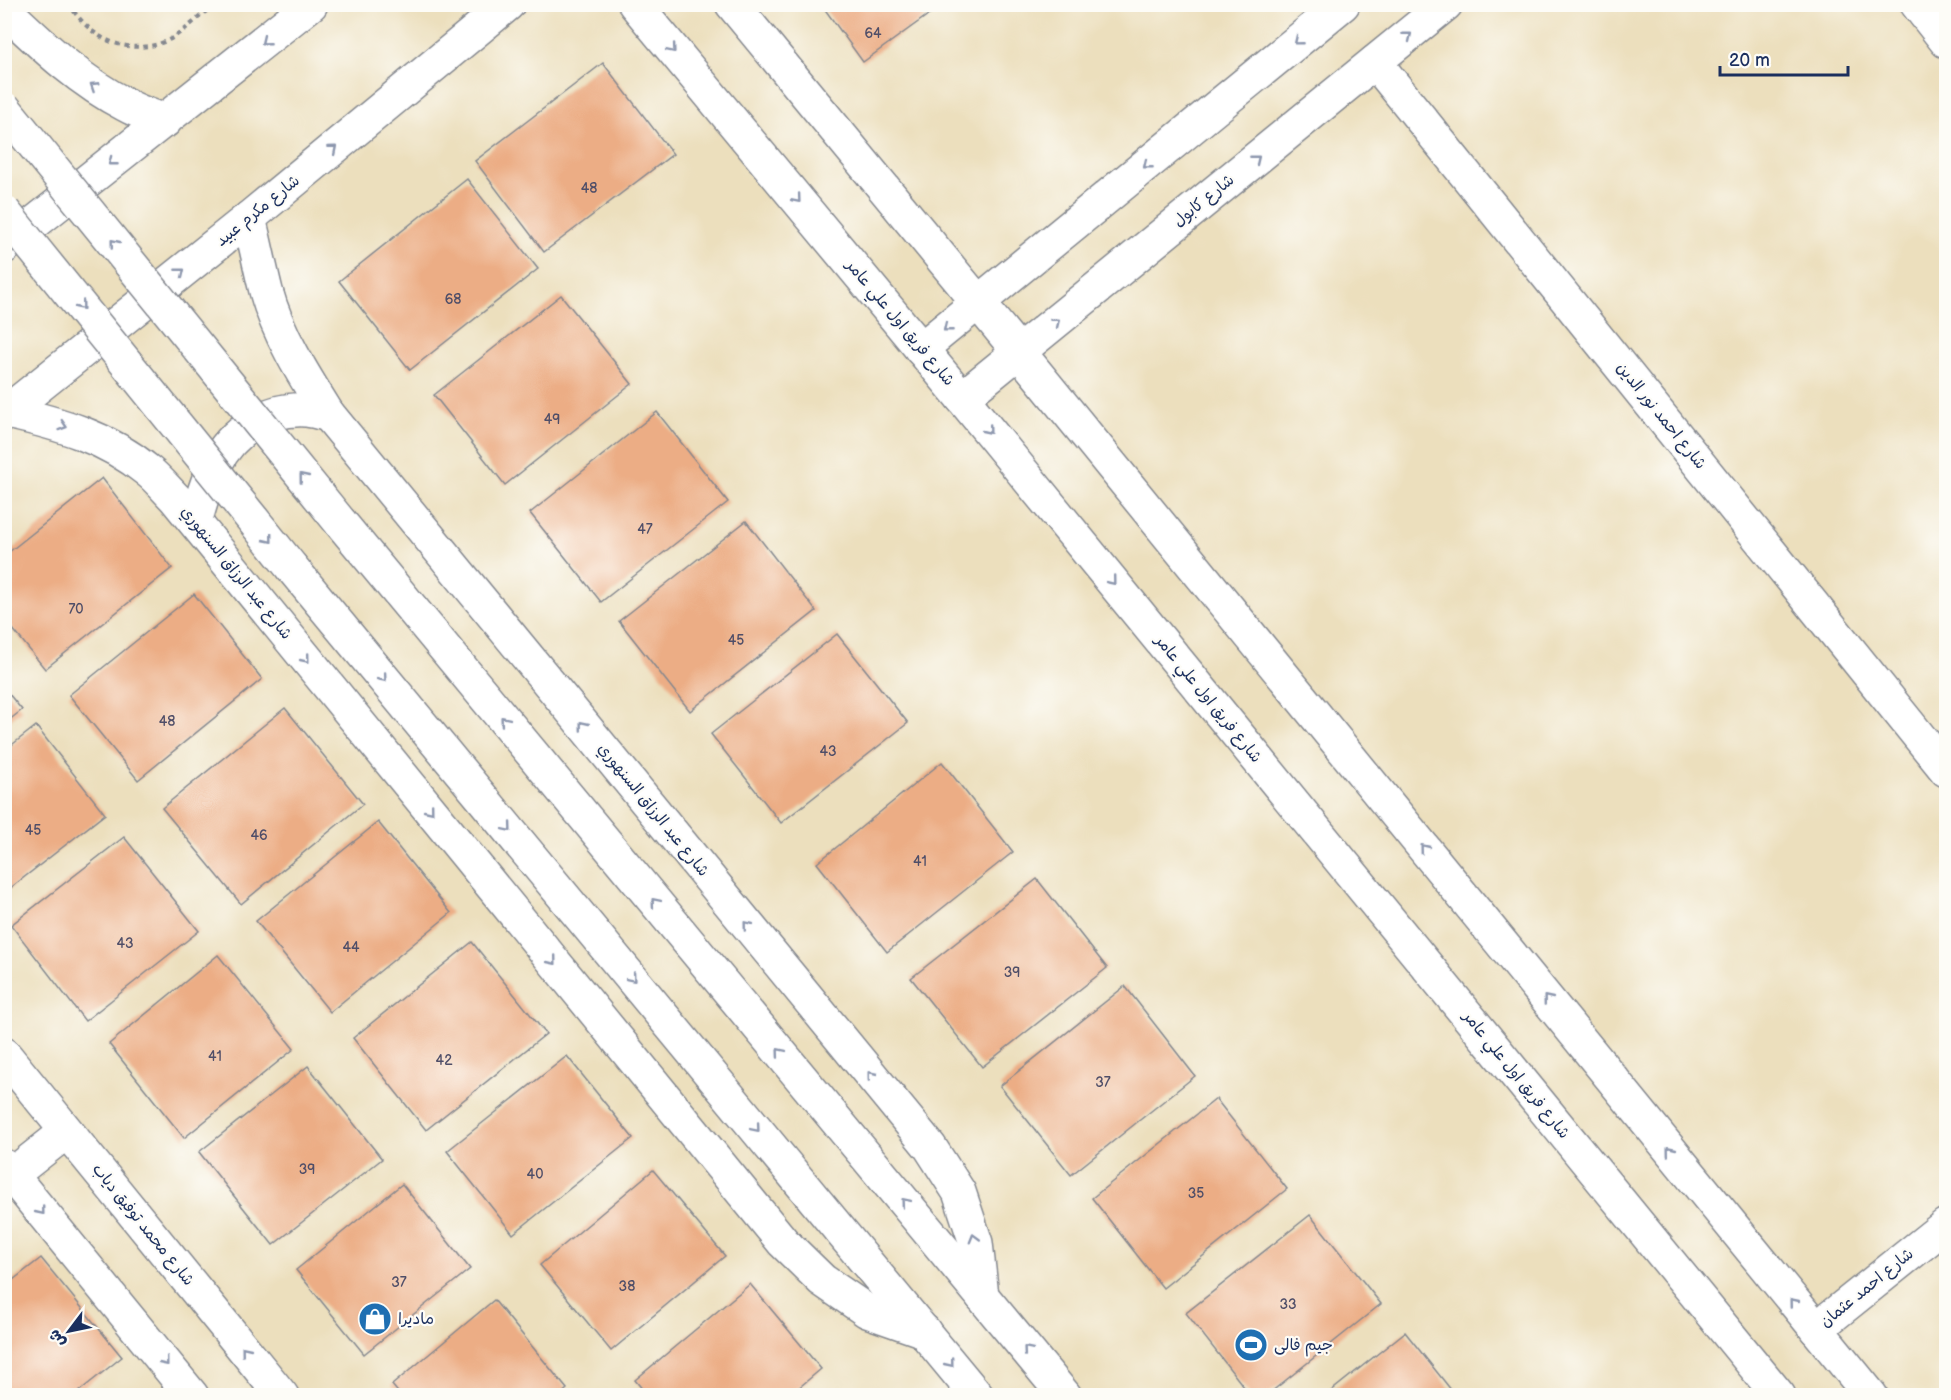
<svg xmlns="http://www.w3.org/2000/svg" width="1951" height="1400" viewBox="0 0 1951 1400" font-family="'Balsamiq Sans','Playpen Sans Arabic',sans-serif">
  <style>
    .building { fill: #ecad85 }
    .lines { fill: none; stroke-linecap: round; stroke-linejoin: round }
    .street-casing { stroke: #84878e; stroke-width: 36 }
    .secondary-casing { stroke: #84878e; stroke-width: 36 }
    .path { stroke: #84878e; stroke-width: 4; stroke-dasharray: 4.5 4.5; stroke-linecap: butt }
    .street { stroke: #fff; stroke-width: 33 }
    .secondary { stroke: #fff; stroke-width: 33 }
    .secondary-bridge-casing { stroke: #84878e; stroke-width: 36; stroke-linecap: butt }
    .secondary-bridge { stroke: #fff; stroke-width: 33 }
    .oneway { stroke: #8d97ae }
    .labels { text-anchor: middle; dominant-baseline: central; stroke-width: 4.5; stroke-linejoin: round; paint-order: stroke }
    .number-label { font-size: 14px; fill: #4f4e68 }
    .street-label { font-size: 16px; fill: #1b2f5e; stroke: #fdfcf7 }
    .poi-label { font-size: 16px; fill: #1b2f5e; stroke: #fdfcf7; text-anchor: start }
  </style>
  <rect width="100%" height="100%" fill="#fdfcf7"/>
  <filter id="ink" filterUnits="userSpaceOnUse"><feTurbulence type="fractalNoise" baseFrequency=".0167" numOctaves="2"/><feDisplacementMap in="SourceGraphic" scale="12" xChannelSelector="R" yChannelSelector="G"/><feConvolveMatrix kernelMatrix="1 2 1 2 8 2 1 2 1" color-interpolation-filters="sRGB"/></filter>
  <filter id="wash" filterUnits="userSpaceOnUse"><feTurbulence type="fractalNoise" baseFrequency=".008" numOctaves="4" result="noise"/><feDisplacementMap in="SourceGraphic" scale="24" xChannelSelector="R" yChannelSelector="G"/><feGaussianBlur stdDeviation="1.35" result="paint"/><feColorMatrix in="noise" values="0 0 0 0 0 0 0 0 0 0 0 0 0 0 0 0 0 1.4 0 .05"/><feComposite in="paint" operator="in"/></filter>
  <g filter="url(#wash)">
    <rect width="100%" height="100%" fill="#ecdfbd"/>
    <g id="blocks">
      <g class="building">
        <polygon points="821,4 943,4 863,62"/>
        <polygon points="603,63 673,154 544,252 475,161"/>
        <polygon points="467,179 538,269 410,370 339,281"/>
        <polygon points="561,295 632,384 505,485 434,395"/>
        <polygon points="657,412 728,502 601,602 530,513"/>
        <polygon points="102,478 172,568 45,669 4,618 4,556"/>
        <polygon points="746,521 816,611 690,711 619,621"/>
        <polygon points="194,594 262,679 138,780 69,695"/>
        <polygon points="837,634 908,723 781,823 711,734"/>
        <polygon points="4,688 22,710 4,724"/>
        <polygon points="285,708 363,804 241,904 162,808"/>
        <polygon points="36,726 105,814 4,893 4,751"/>
        <polygon points="942,762 1013,852 887,952 817,863"/>
        <polygon points="378,822 451,913 330,1012 256,921"/>
        <polygon points="124,837 199,931 85,1021 11,925"/>
        <polygon points="1037,879 1107,968 982,1067 911,978"/>
        <polygon points="472,942 546,1034 426,1130 353,1038"/>
        <polygon points="218,955 294,1049 184,1138 109,1044"/>
        <polygon points="1125,986 1195,1076 1071,1175 1000,1086"/>
        <polygon points="567,1056 633,1138 513,1234 447,1151"/>
        <polygon points="308,1066 382,1159 273,1245 199,1152"/>
        <polygon points="1216,1099 1287,1189 1163,1288 1092,1198"/>
        <polygon points="653,1170 725,1256 611,1351 540,1265"/>
        <polygon points="402,1184 470,1269 364,1354 296,1270"/>
        <polygon points="1310,1215 1381,1304 1266,1396 1251,1396 1186,1313"/>
        <polygon points="41,1258 122,1357 73,1396 4,1396 4,1287"/>
        <polygon points="750,1284 821,1369 789,1396 648,1396 635,1380"/>
        <polygon points="494,1300 567,1389 559,1396 401,1396 392,1385"/>
        <polygon points="1405,1332 1456,1396 1325,1396"/>
      </g>
    </g>
  </g>
  <g filter="url(#ink)">
    <use href="#blocks" fill-opacity="0" stroke="#84878e" stroke-width="1.5"/>
    <g class="lines">
      <defs>
        <g id="street">
          <polyline points="635,4 962,398 1779,1396"/>
          <polyline points="732,4 1019,352 1871,1396"/>
          <polyline points="1917,4 1946,41"/>
          <polyline points="1375,62 1946,770"/>
          <polyline points="921,349 1343,4"/>
          <polyline points="962,398 1446,4"/>
          <polyline points="4,1054 282,1396"/>
          <polyline points="4,1166 192,1396"/>
          <polyline points="4,1181 66,1132"/>
          <polyline points="1816,1329 1946,1225"/>
        </g>
        <g id="secondary">
          <path d="M4,9c38,36 75,72 122,96 12,7 26,11 39,16"/>
          <path d="M249,218c6,24 11,49 17,73 12,44 38,85 62,123l602,733 29,45 17,51 6,53"/>
          <polyline points="4,247 311,4"/>
          <path d="M7,412c51,11 100,25 141,59 10,8 18,18 27,27l608,744 39,38 45,31 57,20"/>
          <polyline points="4,414 249,218 508,4"/>
          <path d="M195,522c6,-19 11,-40 20,-57 17,-34 52,-57 90,-55 8,1 16,3 23,4"/>
          <polyline points="340,522 1065,1396"/>
          <polyline points="292,568 977,1396"/>
        </g>
      </defs>
      <use href="#street" class="street-casing"/>
      <use href="#secondary" class="secondary-casing"/>
      <path class="path" d="M68,4c7,9 14,18 22,25 23,20 58,24 84,8 14,-9 27,-22 41,-33"/>
      <use href="#street" class="street"/>
      <use href="#secondary" class="secondary"/>
      <defs>
        <g id="secondary-bridge">
          <polyline points="4,108 340,522"/>
          <polyline points="4,212 292,568"/>
        </g>
      </defs>
      <use href="#secondary-bridge" class="secondary-bridge-casing"/>
      <use href="#secondary-bridge" class="secondary-bridge"/>
    </g>
    <defs><path id="oneway-chevron" d="M-2-3.5L2.5 0L-2 3.5" fill="none" stroke-width="1.6" stroke-linecap="round" stroke-linejoin="round" transform="scale(1.5)"/></defs>
    <g class="oneway">
      <use href="#oneway-chevron" transform="translate(1408 36) rotate(-39)"/>
      <use href="#oneway-chevron" transform="translate(265 41) rotate(141)"/>
      <use href="#oneway-chevron" transform="translate(1298 41) rotate(141)"/>
      <use href="#oneway-chevron" transform="translate(672 49) rotate(50)"/>
      <use href="#oneway-chevron" transform="translate(94 86) rotate(-147)"/>
      <use href="#oneway-chevron" transform="translate(333 149) rotate(-40)"/>
      <use href="#oneway-chevron" transform="translate(1256 159) rotate(-39)"/>
      <use href="#oneway-chevron" transform="translate(112 162) rotate(142)"/>
      <use href="#oneway-chevron" transform="translate(1147 165) rotate(141)"/>
      <use href="#oneway-chevron" transform="translate(797 199) rotate(50)"/>
      <use href="#oneway-chevron" transform="translate(114 243) rotate(-129)"/>
      <use href="#oneway-chevron" transform="translate(181 272) rotate(-39)"/>
      <use href="#oneway-chevron" transform="translate(81 306) rotate(51)"/>
      <use href="#oneway-chevron" transform="translate(1056 322) rotate(-39)"/>
      <use href="#oneway-chevron" transform="translate(947 328) rotate(141)"/>
      <use href="#oneway-chevron" transform="translate(63 426) rotate(18)"/>
      <use href="#oneway-chevron" transform="translate(988 430) rotate(51)"/>
      <use href="#oneway-chevron" transform="translate(303 477) rotate(-129)"/>
      <use href="#oneway-chevron" transform="translate(269 539) rotate(51)"/>
      <use href="#oneway-chevron" transform="translate(1112 581) rotate(51)"/>
      <use href="#oneway-chevron" transform="translate(306 659) rotate(51)"/>
      <use href="#oneway-chevron" transform="translate(383 678) rotate(50)"/>
      <use href="#oneway-chevron" transform="translate(504 720) rotate(-130)"/>
      <use href="#oneway-chevron" transform="translate(583 725) rotate(-129)"/>
      <use href="#oneway-chevron" transform="translate(430 810) rotate(51)"/>
      <use href="#oneway-chevron" transform="translate(508 828) rotate(50)"/>
      <use href="#oneway-chevron" transform="translate(1424 848) rotate(-129)"/>
      <use href="#oneway-chevron" transform="translate(655 902) rotate(-130)"/>
      <use href="#oneway-chevron" transform="translate(747 925) rotate(-129)"/>
      <use href="#oneway-chevron" transform="translate(553 961) rotate(51)"/>
      <use href="#oneway-chevron" transform="translate(632 978) rotate(50)"/>
      <use href="#oneway-chevron" transform="translate(1547 999) rotate(-129)"/>
      <use href="#oneway-chevron" transform="translate(780 1052) rotate(-130)"/>
      <use href="#oneway-chevron" transform="translate(871 1075) rotate(-129)"/>
      <use href="#oneway-chevron" transform="translate(756 1128) rotate(50)"/>
      <use href="#oneway-chevron" transform="translate(1670 1150) rotate(-129)"/>
      <use href="#oneway-chevron" transform="translate(905 1202) rotate(-130)"/>
      <use href="#oneway-chevron" transform="translate(41 1211) rotate(51)"/>
      <use href="#oneway-chevron" transform="translate(974 1238) rotate(-106)"/>
      <use href="#oneway-chevron" transform="translate(1793 1302) rotate(-129)"/>
      <use href="#oneway-chevron" transform="translate(245 1350) rotate(-129)"/>
      <use href="#oneway-chevron" transform="translate(1027 1350) rotate(-130)"/>
      <use href="#oneway-chevron" transform="translate(165 1362) rotate(51)"/>
      <use href="#oneway-chevron" transform="translate(950 1363) rotate(51)"/>
    </g>
  </g>
  <defs>
    <symbol id="shop-disc" viewBox="-11 -11 22 22"><circle r="9.5" fill="#1f6fb2" stroke="#fdfcf7"/><path d="M-5-2.5h2.3a2.7 3.5 0 0 1 5.4 0H5L5.5 6h-11ZM-1.5-2.5h3a1.5 2.3 0 0 0-3 0Z" fill="#fff"/></symbol>
    <symbol id="stadium-disc" viewBox="-11 -11 22 22"><circle r="9.5" fill="#1f6fb2" stroke="#fdfcf7"/><path d="M0-5a6.5 5 0 1 0 0 10a6.5 5 0 1 0 0-10ZM-3.5-1.8h7v3.6h-7Z" fill="#fff"/></symbol>
  </defs>
  <g fill-rule="evenodd">
    <use href="#shop-disc" x="356" y="1300" width="38" height="38"/>
    <use href="#stadium-disc" x="1232" y="1326" width="38" height="38"/>
  </g>
  <g class="labels">
    <g class="number-label">
      <text x="873" y="33">64</text>
      <text x="589" y="188">48</text>
      <text x="453" y="299">68</text>
      <text x="552" y="419">49</text>
      <text x="645" y="529">47</text>
      <text x="76" y="609">70</text>
      <text x="736" y="640">45</text>
      <text x="167" y="721">48</text>
      <text x="828" y="751">43</text>
      <text x="33" y="830">45</text>
      <text x="259" y="835">46</text>
      <text x="920" y="861">41</text>
      <text x="125" y="943">43</text>
      <text x="351" y="947">44</text>
      <text x="1012" y="972">39</text>
      <text x="215" y="1056">41</text>
      <text x="444" y="1060">42</text>
      <text x="1103" y="1082">37</text>
      <text x="307" y="1169">39</text>
      <text x="535" y="1174">40</text>
      <text x="1196" y="1193">35</text>
      <text x="399" y="1282">37</text>
      <text x="627" y="1286">38</text>
      <text x="1288" y="1304">33</text>
    </g>
    <g class="street-label">
      <text transform="translate(1204 201) rotate(-39)">شارع كابول</text>
      <text transform="translate(258 211) rotate(-39)">شارع مكرم عبيد</text>
      <text transform="translate(900 323) rotate(50)">شارع فريق اول علي عامر</text>
      <text transform="translate(1661 416) rotate(51)">شارع احمد نور الدين</text>
      <text transform="translate(236 573) rotate(51)">شارع عبد الرزاق السنهوري</text>
      <text transform="translate(1208 699) rotate(51)">شارع فريق اول علي عامر</text>
      <text transform="translate(653 810) rotate(51)">شارع عبد الرزاق السنهوري</text>
      <text transform="translate(1516 1075) rotate(51)">شارع فريق اول علي عامر</text>
      <text transform="translate(143 1225) rotate(51)">شارع محمد توفيق دياب</text>
      <text transform="translate(1867 1288) rotate(-39)">شارع احمد عثمان</text>
    </g>
    <g class="poi-label">
      <text x="398" y="1319">ماديرا</text>
      <text x="1274" y="1345">جيم فالى</text>
    </g>
  </g>
  <rect width="1951" height="1400" fill="none" stroke="#fdfcf7" stroke-width="24"/>
  <g transform="translate(69 1331) rotate(238)" stroke="#fdfcf7" stroke-width="4.5" paint-order="stroke">
  <path d="M0-4.5L10 22L0 15L-10 22Z" fill="#1b2f5e"/>
  <text y="-9" font-size="16" font-weight="bold" text-anchor="middle" fill="#1b2f5e">ش</text>
  </g>
  <path d="M1720 66v9h128v-9" fill="none" stroke="#1b2f5e" stroke-width="3"/>
  <text x="1729" y="66" font-size="18" fill="#1b2f5e" stroke="#fdfcf7" stroke-width="4.5" paint-order="stroke">20 m</text>
</svg>
